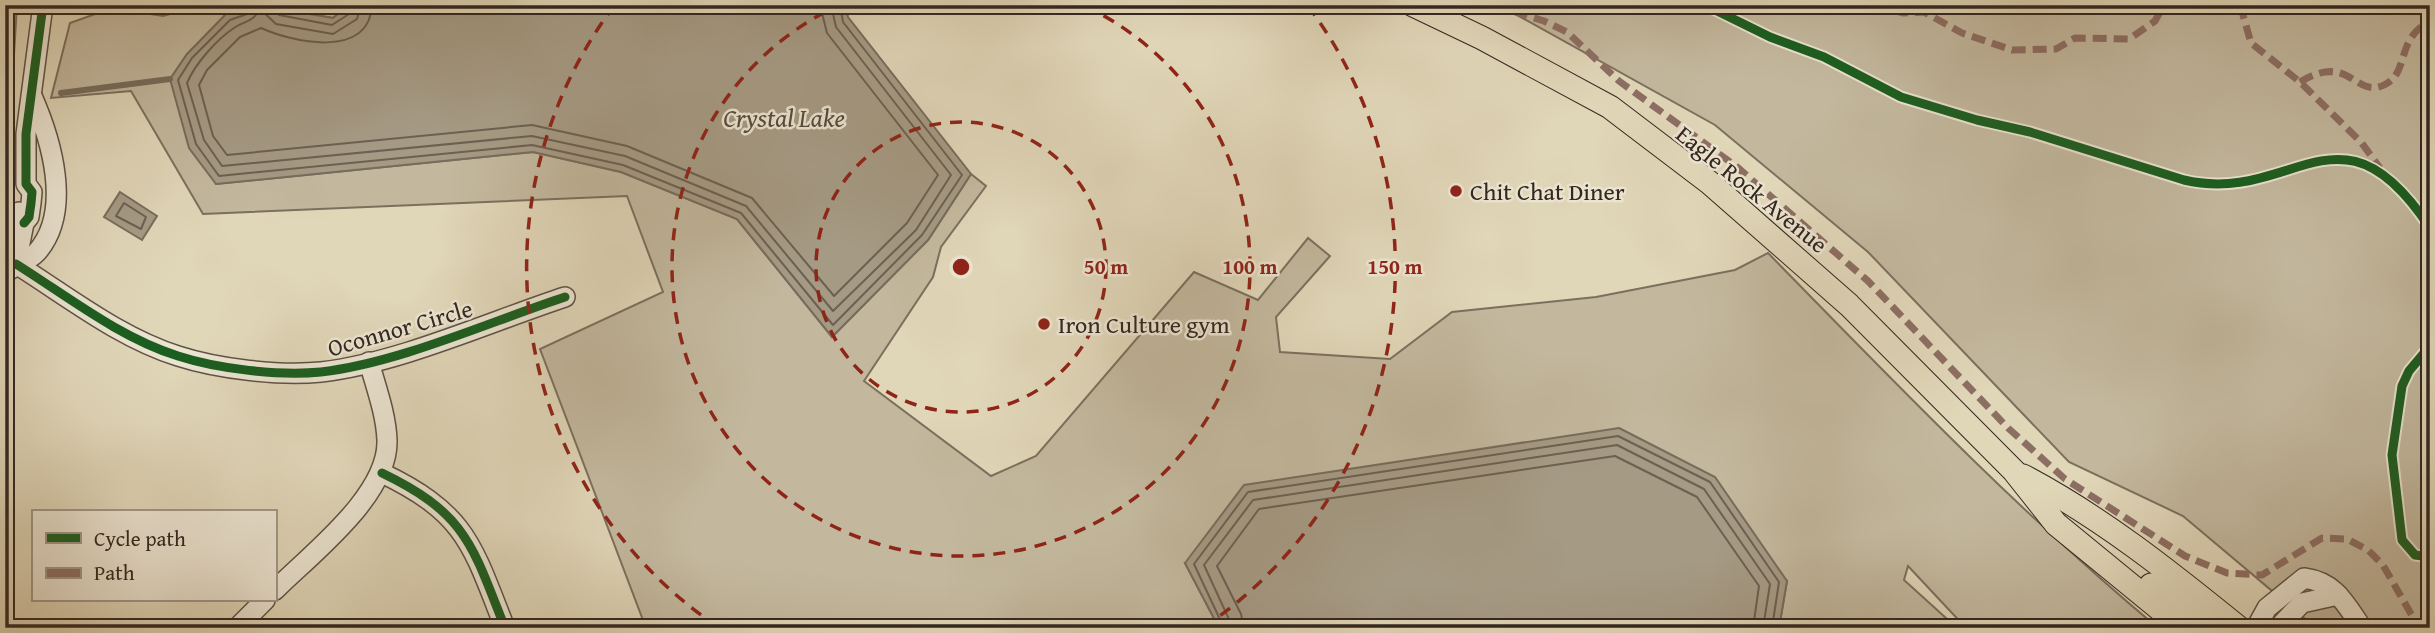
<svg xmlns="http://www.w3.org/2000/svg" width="2435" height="633" viewBox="0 0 2435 633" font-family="'Gentium Book Plus',serif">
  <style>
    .green { fill: #c3b89e; stroke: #7b705e; stroke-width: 2 }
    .water { fill: #a59a84; stroke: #776c5c; stroke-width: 2 }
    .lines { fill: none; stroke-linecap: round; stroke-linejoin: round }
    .shore { stroke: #6c6052; stroke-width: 2 }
    .stream { stroke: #776c5c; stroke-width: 6 }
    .minor-casing { stroke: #5e5345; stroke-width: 22 }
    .major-casing { stroke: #33271f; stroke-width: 25 }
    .minor { stroke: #ebe4d1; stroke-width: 19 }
    .major { stroke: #e0d6b8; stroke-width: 23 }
    .quiet { stroke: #8d6e63; stroke-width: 7; stroke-dasharray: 14 7; stroke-linecap: butt }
    .cycleway-casing { stroke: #ebe4d1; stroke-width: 13 }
    .cycleway { stroke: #1b5e20; stroke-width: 9 }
    .ring { fill: none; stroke: #8f2418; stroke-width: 3.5; stroke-dasharray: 12 9 }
    .poi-dot { fill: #8f2418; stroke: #ebe4d1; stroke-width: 2.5 }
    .labels { text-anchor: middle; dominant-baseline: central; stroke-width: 5; stroke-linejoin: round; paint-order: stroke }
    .street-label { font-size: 24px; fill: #33271f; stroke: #ebe4d1 }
    .poi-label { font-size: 24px; fill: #33271f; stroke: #ebe4d1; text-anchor: start }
    .water-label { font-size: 26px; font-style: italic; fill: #554a3d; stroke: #ebe4d1 }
    .centre { fill: #8f2418; stroke: #ebe4d1; stroke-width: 3.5 }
    .ring-label { font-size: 21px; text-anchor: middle; font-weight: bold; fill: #8f2418; stroke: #ebe4d1; stroke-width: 5; stroke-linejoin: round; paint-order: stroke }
  </style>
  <rect width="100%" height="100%" fill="#e0d6b8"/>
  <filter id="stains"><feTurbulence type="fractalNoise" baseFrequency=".00286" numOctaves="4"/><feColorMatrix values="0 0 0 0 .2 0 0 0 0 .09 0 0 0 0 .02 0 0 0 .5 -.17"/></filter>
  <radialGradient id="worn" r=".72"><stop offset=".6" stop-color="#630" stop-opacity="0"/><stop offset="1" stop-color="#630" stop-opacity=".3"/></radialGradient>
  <g class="green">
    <polygon points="5,5 17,5 5,203"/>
    <path d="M202,5h52l-27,8 -11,171 317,-32 88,20 116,47 95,118 96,-97 43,-66 15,12 -45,61 -8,30 -69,104 127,95 45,-20 158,-184 64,28 50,-62 22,18 -54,61 4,35 110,7 62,-47 144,-15 139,-27 33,-17c126,129 251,259 390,375h-192l-58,-62 -4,14 53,48h-178l8,-47 -602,-18 34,65h-573l-106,-279 123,-57 -36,-96 -424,18 -72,-123 -80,7 19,-75 42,-15 51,8z"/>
    <polygon points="262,5 349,5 333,18"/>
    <polygon points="1499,5 2430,5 2430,628 2316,628 2183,516 2069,462 1868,252 1715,125"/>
  </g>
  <g class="water">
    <polygon points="254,5 333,18 349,5 846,5 848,17 971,174 928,240 832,337 737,219 621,172 533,152 216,184 189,148 170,79 187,54 227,13"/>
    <polygon points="120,192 157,216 142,240 104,217"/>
    <polygon points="1619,428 1715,477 1787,581 1779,628 1219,628 1185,563 1244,485"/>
  </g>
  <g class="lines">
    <g class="shore">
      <polyline points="250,5 247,14 230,20 192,58 178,80 196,144 219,176 532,145 623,165 741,213 833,325 922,235 962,175 843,22 840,5"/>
      <polyline points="273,5 279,15 332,25 349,14 352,5"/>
      <path d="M361,5l-4,14 -24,15 -57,-10 -16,-15c-9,15 -13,10 -26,19 -17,11 -39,36 -47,55l17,57 18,26 310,-30 93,20 121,50 87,105 83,-81 35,-55 -115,-148 -5,-22"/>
      <path d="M372,5c-3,55 -80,37 -111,23l-21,9 -33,33 -8,15 14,51 14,19 305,-30 95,21 125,52 82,98 73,-73 31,-48 -111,-142 -7,-28"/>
      <polygon points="124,203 146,217 141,229 116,216"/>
      <polyline points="1224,628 1194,564 1248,492 1618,436 1710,482 1779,582 1772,628"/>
      <polyline points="1233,628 1204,565 1253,500 1617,445 1704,489 1770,584 1763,628"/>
      <polyline points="1244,628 1241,614 1217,566 1259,509 1615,456 1697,497 1759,586 1753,628"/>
    </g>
    <polyline class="stream" points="61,93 170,79"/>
    <defs>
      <g id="minor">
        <polyline points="24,223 29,217 31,203 32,192 26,184 26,134 43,5"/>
        <path d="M16,264c51,32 104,74 162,92 40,13 101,20 143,16 78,-9 168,-50 244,-75"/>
        <polyline points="16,264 24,223 19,212"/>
        <path d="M5,273c9,-7 24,-12 32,-21 36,-41 14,-113 -5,-156"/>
        <path d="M382,473c85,41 90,72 123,155"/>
        <path d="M275,590c36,-36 114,-95 112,-150 -1,-26 -11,-53 -18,-78"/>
        <polyline points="237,628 265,600"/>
        <path d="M2256,628l11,-20 37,-30c31,4 41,25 58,50"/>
        <polyline points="2278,628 2302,603 2338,595"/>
      </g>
      <g id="major">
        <polyline points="1413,5 1482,38 1610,107 1710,183 1849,305 2014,471 2056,524 2183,628"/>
        <path d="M2023,476c78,41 147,96 216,152"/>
        <polyline points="2151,585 2156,586 2211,628"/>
      </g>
    </defs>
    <use href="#minor" class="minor-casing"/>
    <use href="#major" class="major-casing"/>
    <use href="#minor" class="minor"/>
    <use href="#major" class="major"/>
    <g class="quiet">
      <polyline points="1494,5 1544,21 1567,32 1619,81 1737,167 1868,281 2008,428 2065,479 2185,556 2227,573 2262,575 2322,538 2347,539 2368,550 2383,565 2419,628"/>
      <polyline points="1874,5 1903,13 1924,12 1962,33 2012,50 2056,49 2075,38 2129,39 2155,21 2164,5"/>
      <polyline points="2244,5 2243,15 2251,43 2300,82 2361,142 2380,168"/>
      <path d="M2300,82c51,-31 55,19 86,2 21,-11 12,-40 36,-58h8"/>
    </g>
    <defs>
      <g id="cycleway">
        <path d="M1705,5l65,32 54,20 77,40 76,23 53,12 154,48c109,26 156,-89 246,48"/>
        <polyline points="24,223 29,217 31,203 32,192 26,184 26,134 43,5"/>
        <path d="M16,264c51,32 104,74 162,92 40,13 101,20 143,16 78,-9 168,-50 244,-75"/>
        <polyline points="2430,346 2409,371 2402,386 2392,455 2402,540 2415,555 2430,557"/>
        <path d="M382,473c85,41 90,72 123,155"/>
      </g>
    </defs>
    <use href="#cycleway" class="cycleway-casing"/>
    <use href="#cycleway" class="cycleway"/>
  </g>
  <g class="ring">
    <circle cx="961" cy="267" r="145"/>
    <path d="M1085 6A289 289 0 1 1 837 6"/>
    <path d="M718 627A434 434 0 0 1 614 6M1308 6A434 434 0 0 1 1204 627"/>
  </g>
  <g class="poi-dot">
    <circle cx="1456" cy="191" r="7"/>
    <circle cx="1044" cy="324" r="7"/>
  </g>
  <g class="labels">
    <g class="street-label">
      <text transform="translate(1752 189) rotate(39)">Eagle Rock Avenue</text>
      <text transform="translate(400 328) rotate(-16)">Oconnor Circle</text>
    </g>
    <g class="poi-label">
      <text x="1470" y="191">Chit Chat Diner</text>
      <text x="1058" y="324">Iron Culture gym</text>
    </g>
    <g class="water-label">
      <text x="784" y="117">Crystal Lake</text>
    </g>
  </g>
  <circle cx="961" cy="267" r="10" class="centre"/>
  <g class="ring-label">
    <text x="1106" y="274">50 m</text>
    <text x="1250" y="274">100 m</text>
    <text x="1395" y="274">150 m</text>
  </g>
  <rect width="2435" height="633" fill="none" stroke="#e0d6b8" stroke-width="28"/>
  <rect x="7" y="7" width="2421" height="619" fill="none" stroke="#33271f" stroke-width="3.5"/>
  <rect x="14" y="14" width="2407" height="605" fill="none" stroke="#33271f" stroke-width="2"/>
  <rect x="32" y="510" width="245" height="91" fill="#ebe4d1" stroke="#a1988a" stroke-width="2"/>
  <rect x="46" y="533" width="35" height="10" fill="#1b5e20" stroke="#a1988a" stroke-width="2"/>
  <text x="94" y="546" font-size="21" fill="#33271f">Cycle path</text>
  <rect x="46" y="568" width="35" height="10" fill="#8d6e63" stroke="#a1988a" stroke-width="2"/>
  <text x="94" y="580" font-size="21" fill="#33271f">Path</text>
  <rect width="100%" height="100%" filter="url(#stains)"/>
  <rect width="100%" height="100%" fill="url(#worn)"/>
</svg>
